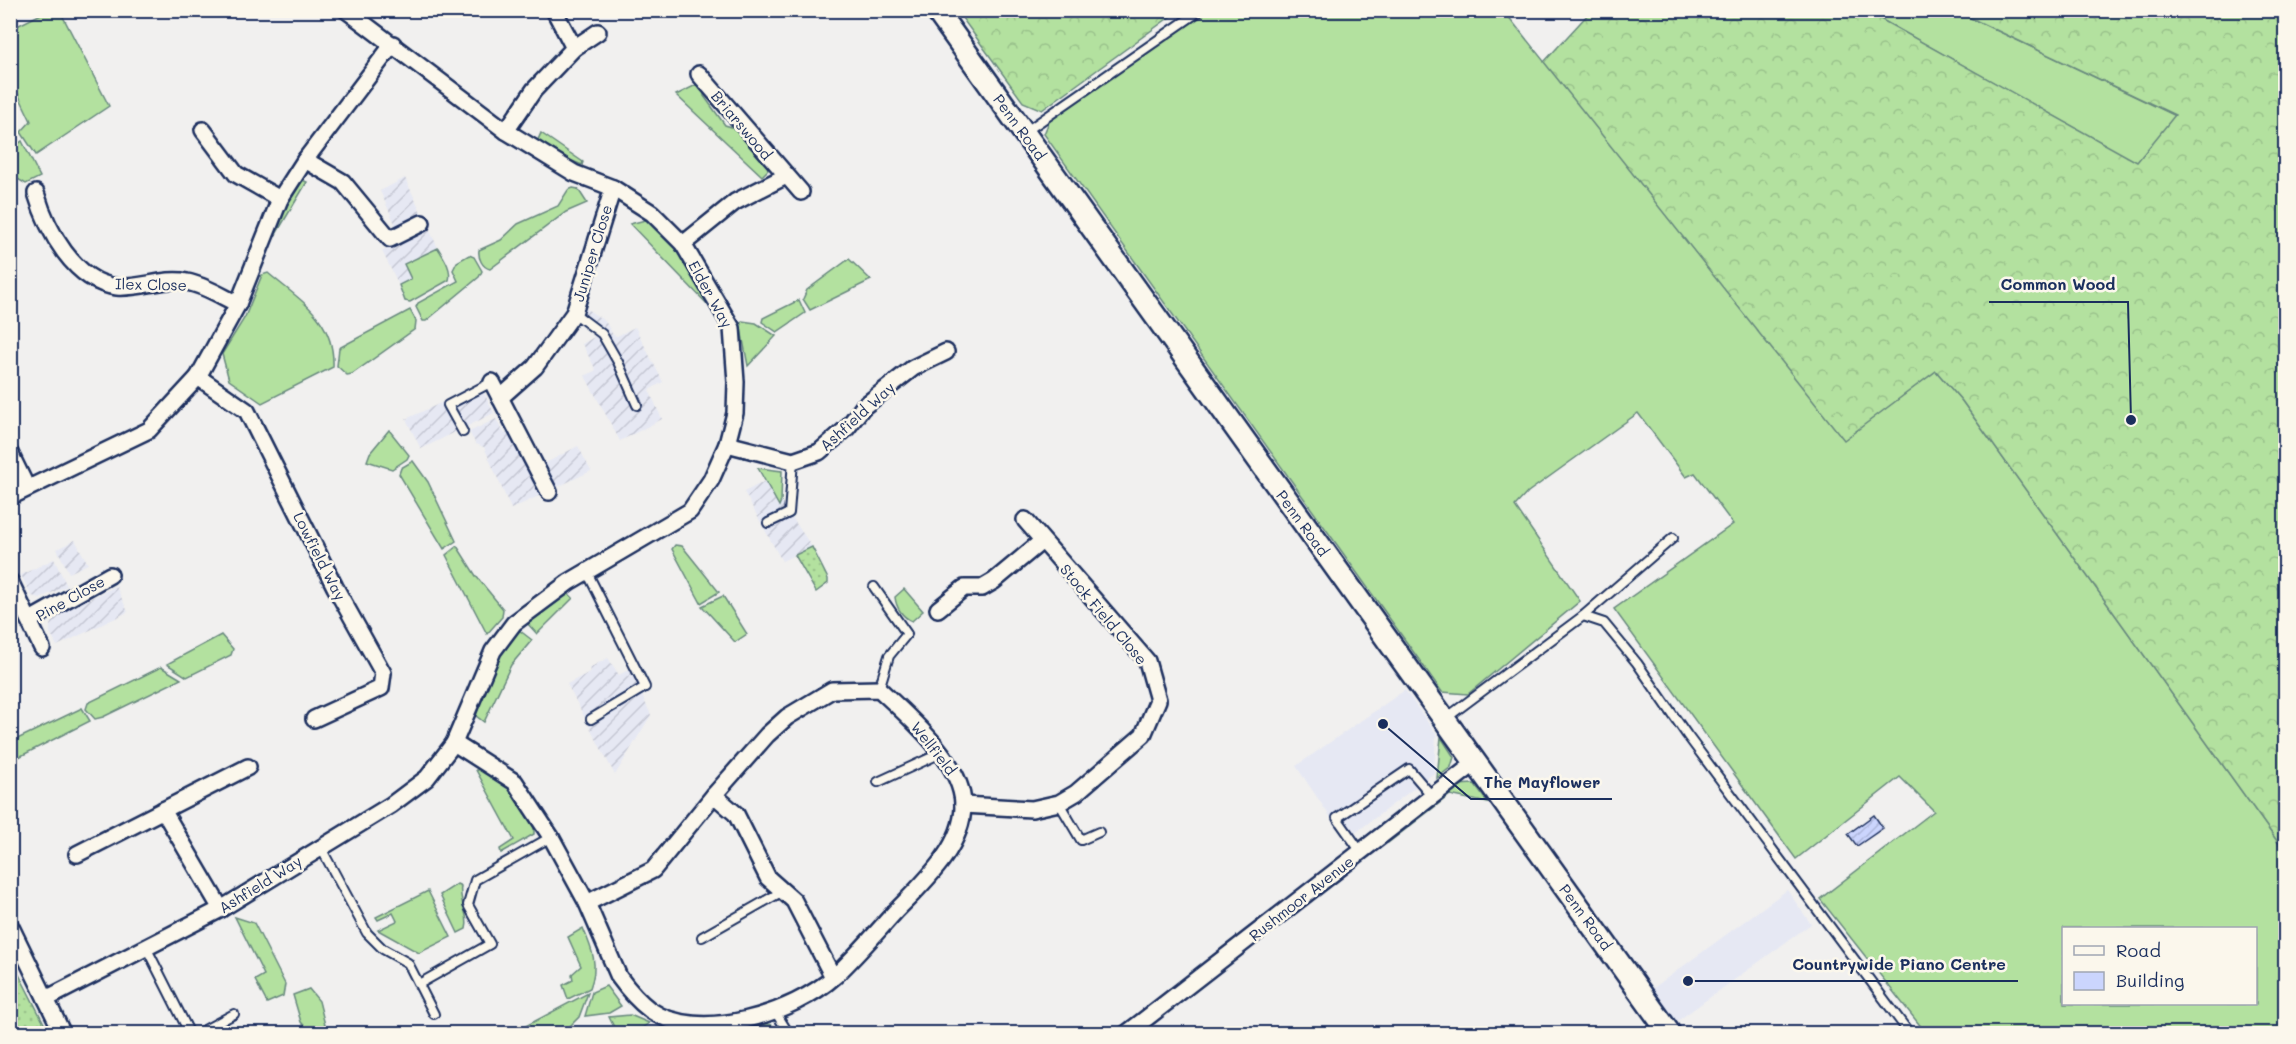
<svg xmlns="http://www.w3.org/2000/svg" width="2296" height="1044" viewBox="0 0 2296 1044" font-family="Mali,sans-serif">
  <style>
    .built { fill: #e6e8f3 }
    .industrial { fill: url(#industrial-furrows) }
    .grass { fill: #b3e19f; stroke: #67887e; stroke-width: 1.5; fill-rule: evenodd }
    .forest { fill: url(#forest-crowns); stroke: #67887e; stroke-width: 1.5 }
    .park { fill: url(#park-dots); stroke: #67887e; stroke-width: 1.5 }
    .building { fill: url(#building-hatch); stroke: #1b2f5e; stroke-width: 1.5 }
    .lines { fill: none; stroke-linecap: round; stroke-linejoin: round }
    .lane-casing { stroke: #1b2f5e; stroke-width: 12 }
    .street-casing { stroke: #1b2f5e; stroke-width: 20 }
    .secondary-casing { stroke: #1b2f5e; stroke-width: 26 }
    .lane { stroke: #fbf7ec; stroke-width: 8 }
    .street { stroke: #fbf7ec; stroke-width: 15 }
    .secondary { stroke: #fbf7ec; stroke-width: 21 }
    .labels { text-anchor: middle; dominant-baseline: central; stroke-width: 5; stroke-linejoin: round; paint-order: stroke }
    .street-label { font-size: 15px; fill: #1b2f5e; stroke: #fbf7ec }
    .leader { fill: none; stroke: #1b2f5e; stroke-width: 2 }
    .callout-dot { fill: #1b2f5e; stroke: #fbf7ec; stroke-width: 2 }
    .callout-label { font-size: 16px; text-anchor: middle; font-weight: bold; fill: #1b2f5e; stroke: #fbf7ec; stroke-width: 5; stroke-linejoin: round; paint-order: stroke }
  </style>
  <defs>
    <pattern id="industrial-furrows" width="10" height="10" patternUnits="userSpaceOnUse" patternTransform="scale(1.5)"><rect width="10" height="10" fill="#e6e8f3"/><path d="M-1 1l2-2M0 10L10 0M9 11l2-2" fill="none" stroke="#c5c7d3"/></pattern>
    <pattern id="forest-crowns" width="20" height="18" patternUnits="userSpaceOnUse" patternTransform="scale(1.5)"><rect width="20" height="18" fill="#b3e19f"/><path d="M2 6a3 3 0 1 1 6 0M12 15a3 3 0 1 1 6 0" fill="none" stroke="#99c18b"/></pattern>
    <pattern id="park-dots" width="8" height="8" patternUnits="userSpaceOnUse" patternTransform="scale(1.5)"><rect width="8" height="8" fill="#b3e19f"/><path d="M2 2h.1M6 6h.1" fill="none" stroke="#99c18b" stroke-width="1.8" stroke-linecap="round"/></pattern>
    <pattern id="building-hatch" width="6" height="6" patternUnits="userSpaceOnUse" patternTransform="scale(1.5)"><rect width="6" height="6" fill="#cbd5fd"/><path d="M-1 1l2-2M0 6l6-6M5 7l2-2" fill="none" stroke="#aeb7db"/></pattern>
  </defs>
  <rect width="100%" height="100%" fill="#f1f0ef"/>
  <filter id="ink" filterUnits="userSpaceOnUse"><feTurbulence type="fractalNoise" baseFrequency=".0167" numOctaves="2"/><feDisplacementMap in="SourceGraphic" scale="12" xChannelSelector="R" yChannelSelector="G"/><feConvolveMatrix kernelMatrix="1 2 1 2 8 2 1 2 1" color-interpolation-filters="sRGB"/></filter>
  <g filter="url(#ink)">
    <g class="built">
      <polygon points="1405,690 1436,734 1434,773 1346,840 1296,766"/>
      <polygon points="1787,890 1811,924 1676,1022 1652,989"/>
    </g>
    <g class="industrial">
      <polygon points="405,178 438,248 405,264 411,279 399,285 382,251 403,241 380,191"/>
      <polygon points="585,308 605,321 613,335 617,336 635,327 663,382 649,390 662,419 620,441 585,376 596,370 582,344 596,336 595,333 580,320"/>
      <polygon points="480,385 494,413 421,449 406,419"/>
      <polygon points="496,419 505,434 521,425 541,463 544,464 578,446 591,471 511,509 484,447 476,444 469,432"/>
      <polygon points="765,481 778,506 781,501 812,547 782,561 744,492"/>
      <polygon points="75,540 88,564 69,573 57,549"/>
      <polygon points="54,559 67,586 40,598 32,596 21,575"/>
      <polygon points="116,586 128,612 57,646 50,633 50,625 55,616"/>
      <polygon points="608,658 619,675 630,669 651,715 615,775 567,684 590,672 589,668"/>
    </g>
    <g class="grass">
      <polygon points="49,10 60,11 109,106 36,155 21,132 31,121 11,79 11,29"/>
      <path d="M1197,11h307l340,428 92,-68 26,30 323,451v181h-359l-106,-134 114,-88 -34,-34 -104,82 -182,-250 119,-85 -38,-51 -9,4 -48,-64 -110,79 -13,14 65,95 -112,93 -26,-2 -398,-558 7,-17zM2064,928h192v76h-192z"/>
      <polygon points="1866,11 1956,11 2176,116 2137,163"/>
      <polygon points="698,84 704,87 704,96 725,125 738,129 767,161 768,170 762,176 676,95"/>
      <polygon points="541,133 583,162 582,165 560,156 537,142"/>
      <polygon points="22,141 40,177 26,184 11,175 11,150"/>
      <polygon points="300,179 307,182 266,251 288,194"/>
      <path d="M573,188l5,1 9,14 -21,9 -76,57c-8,-2 -12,-11 -11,-19l22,-10 17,-16 40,-18 10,-16z"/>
      <polygon points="649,219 680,250 708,297 708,305 630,224"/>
      <path d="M438,248c6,10 14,21 11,32l-39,22 -5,-1 -6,-16 12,-6 -7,-15z"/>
      <polygon points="469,255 474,257 482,271 479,277 426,321 423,321 416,307 418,303 458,281 453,270 457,262"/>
      <polygon points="849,259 871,280 810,310 803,299 807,290"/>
      <path d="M268,273c33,28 67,46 65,94l-71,36 -33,-23 -7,-26 23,-37 17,-42z"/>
      <polygon points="799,300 805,313 777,332 762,322 763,318"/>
      <polygon points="410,310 416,321 415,329 352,374 347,375 337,366 339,348"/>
      <polygon points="742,321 756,323 776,336 748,366 740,324"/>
      <polygon points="389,430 409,455 407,459 392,469 367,461 370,453"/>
      <polygon points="413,461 428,482 456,541 444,549 399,474 401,468"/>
      <polygon points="758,468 782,471 781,501 779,506"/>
      <polygon points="675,545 682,546 719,592 701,603 672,549"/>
      <polygon points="457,546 476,576 503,609 502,617 487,634 446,555"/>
      <path d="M904,589l19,22 -11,10c-10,-4 -16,-14 -17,-24z"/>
      <polygon points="569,594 573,598 537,634 526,622"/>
      <polygon points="723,596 747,634 735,642 702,606"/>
      <path d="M519,630l13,10 -21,25 -27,57 -8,-6c10,-31 18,-64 43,-86z"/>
      <polygon points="221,635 233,649 231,655 187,677 167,664"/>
      <polygon points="161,667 181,679 103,717 95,719 86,709 88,703"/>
      <polygon points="82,708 90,721 11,761 11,742"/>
      <polygon points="1441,737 1454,757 1451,767 1437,778"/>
      <polygon points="485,768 511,786 534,828 534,834 501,853 500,849 514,840 476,770"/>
      <polygon points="1474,784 1488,803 1450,795 1388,843 1386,840 1456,785"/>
      <path d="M457,884l4,2c-3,16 9,28 5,43l-8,4 -18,-38z"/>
      <polygon points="428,891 451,937 419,953 378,930 397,921 393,913 378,920 376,917"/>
      <polygon points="235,917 254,923 285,984 283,996 267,1003 255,980 264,975"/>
      <path d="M583,928c9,21 16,37 7,60l-22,11 -5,-14 10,-5 -1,-6 9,-8 -13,-29z"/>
      <polygon points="606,986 621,1006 609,1013 585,1016 592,992"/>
      <polygon points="309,989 319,1001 326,1029 311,1033 301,1022 293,995"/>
      <polygon points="588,993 579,1017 563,1033 523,1033 520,1029"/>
      <polygon points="630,1015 649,1023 635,1033 617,1033 609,1017"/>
      <polygon points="770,1024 776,1028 765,1033 726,1033"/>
    </g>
    <g class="forest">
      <polygon points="957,11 1178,11 1042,110 1023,102"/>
      <polygon points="1591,11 1866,11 2137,162 2175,115 1956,11 2285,11 2285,852 1962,401 1936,371 1844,440 1544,62"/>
    </g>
    <g class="park">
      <polygon points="812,547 828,579 828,583 816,592 795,555"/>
      <polygon points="10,957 49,1033 11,1033"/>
    </g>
    <polygon class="building" points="1874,815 1883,828 1857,846 1848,834"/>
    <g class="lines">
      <defs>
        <g id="lane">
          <polyline points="1025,132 1201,10"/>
          <polyline points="574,313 602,334 618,362 637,405"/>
          <polyline points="463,432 448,405 492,382"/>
          <polyline points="768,523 789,513 793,461"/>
          <polyline points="587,572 645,687 591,719"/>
          <polyline points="874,587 907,634 889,656 879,689"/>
          <polyline points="1583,616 1673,538"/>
          <polyline points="1445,719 1583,616 1604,623 1637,663 1687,735 1910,1034"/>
          <polyline points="878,782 939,754"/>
          <polyline points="1059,803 1081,840 1099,832"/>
          <polyline points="321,848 367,933 383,949 408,963 434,1014"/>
          <polyline points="1361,852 1337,818 1409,769 1432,796"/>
          <polyline points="702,937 781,892"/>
          <polyline points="146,947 190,1034"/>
          <polyline points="419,984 490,944 468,905 475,880 551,837"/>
          <polyline points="776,1013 789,1034"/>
          <polyline points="197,1034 234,1014"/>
        </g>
        <g id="street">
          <polyline points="574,48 598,32"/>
          <polyline points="699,74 801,192"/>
          <polyline points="203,130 236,174 280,199"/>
          <polyline points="506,131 534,90 574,48 554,10"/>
          <polyline points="305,160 343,182 390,239 422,223"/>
          <path d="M36,193c11,37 38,89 81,94 23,2 48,-10 70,-5 17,3 36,15 51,22"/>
          <polyline points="683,244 735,202 786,176"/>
          <polyline points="198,377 247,411 335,587 383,673 381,688 314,719"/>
          <polyline points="492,382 549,492"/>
          <polyline points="500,398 535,367 574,313 613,188"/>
          <polyline points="727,444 793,461 819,452 847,428 863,407 913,368 946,352"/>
          <polyline points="10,453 27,488"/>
          <polyline points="10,497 149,430 198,377 238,304 280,199 305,160 393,44"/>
          <polyline points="10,581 42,648"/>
          <polyline points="938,609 964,588 982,588 994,581 1042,541"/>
          <polyline points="30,620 110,575"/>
          <path d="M454,743l61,39 36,55 36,66 32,74c8,11 19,24 31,33 49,34 144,3 185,-34 21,-20 40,-42 59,-63 28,-29 70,-66 69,-109 -1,-42 -55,-88 -84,-115l-47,1 -45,27 -20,18 -53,60 22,19 32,64 26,23 39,76"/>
          <polyline points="963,805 1032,809 1059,803 1076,793 1143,735 1158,700 1147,661 1025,520"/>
          <polyline points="163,810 221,909"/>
          <polyline points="77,854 248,767"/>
          <polyline points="587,903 653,870 714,795"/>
          <polyline points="10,925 63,1034"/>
          <polyline points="46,999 221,909 391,805 427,778 454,743 493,651 514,623 569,582 690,511 711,480 727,444 735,413 736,382 732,328 683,244 652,213 613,188 574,173 506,131 346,10"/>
          <polyline points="1126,1034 1475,763"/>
        </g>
        <polyline id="secondary" points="936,10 1670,1034"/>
      </defs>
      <use href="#lane" class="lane-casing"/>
      <use href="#street" class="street-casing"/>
      <use href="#secondary" class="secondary-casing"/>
      <use href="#lane" class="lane"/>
      <use href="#street" class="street"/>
      <use href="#secondary" class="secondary"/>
    </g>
  </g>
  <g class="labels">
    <g class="street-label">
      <text transform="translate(742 125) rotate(50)">Briarswood</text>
      <text transform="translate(1020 127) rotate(54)">Penn Road</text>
      <text transform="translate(592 253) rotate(-73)">Juniper Close</text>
      <text transform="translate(151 284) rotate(1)">Ilex Close</text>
      <text transform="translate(711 294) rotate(61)">Elder Way</text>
      <text transform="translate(857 416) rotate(-42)">Ashfield Way</text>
      <text transform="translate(1303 523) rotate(54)">Penn Road</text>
      <text transform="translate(320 556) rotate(63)">Lowfield Way</text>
      <text transform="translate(70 598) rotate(-29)">Pine Close</text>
      <text transform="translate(1104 614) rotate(50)">Stock Field Close</text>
      <text transform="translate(934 748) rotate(52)">Wellfield</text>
      <text transform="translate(260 884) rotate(-32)">Ashfield Way</text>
      <text transform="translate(1301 898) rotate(-38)">Rushmoor Avenue</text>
      <text transform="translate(1586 917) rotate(54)">Penn Road</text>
    </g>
  </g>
  <path class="leader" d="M2131 420L2128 302H1989M1383 724L1471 799H1612M1688 981L1780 981H2018"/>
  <g class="callout-dot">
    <circle cx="2131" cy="420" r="6"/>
    <circle cx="1383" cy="724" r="6"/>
    <circle cx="1688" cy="981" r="6"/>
  </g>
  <g class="callout-label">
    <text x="2058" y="290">Common Wood</text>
    <text x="1542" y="788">The Mayflower</text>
    <text x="1899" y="970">Countrywide Piano Centre</text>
  </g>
  <rect width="2296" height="1044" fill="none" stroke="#fbf7ec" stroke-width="36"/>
  <rect x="18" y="18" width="2260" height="1008" fill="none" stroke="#1b2f5e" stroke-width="2" filter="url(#ink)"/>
  <rect x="2062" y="927" width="195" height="78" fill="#fbf7ec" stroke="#a1a7b3" stroke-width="1.5"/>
  <rect x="2074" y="946" width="30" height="9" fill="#fbf7ec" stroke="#a1a7b3" stroke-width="1.5"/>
  <text x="2116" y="957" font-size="18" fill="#1b2f5e">Road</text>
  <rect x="2074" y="972" width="30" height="18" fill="#cbd5fd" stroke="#a1a7b3" stroke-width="1.5"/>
  <text x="2116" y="987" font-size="18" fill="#1b2f5e">Building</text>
</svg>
